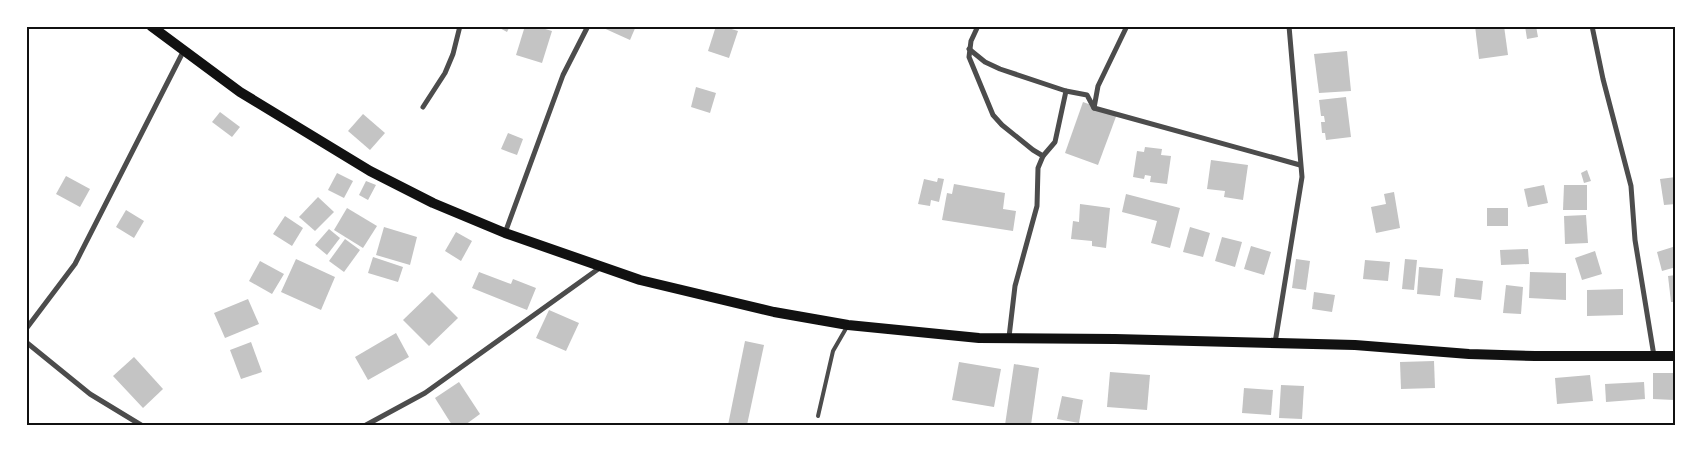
<svg xmlns="http://www.w3.org/2000/svg" width="1702" height="451" viewBox="0 0 1702 451" font-family="'Libre Baskerville',serif">
  <style>
    .building { fill: #c4c4c4 }
    .lines { fill: none; stroke-linecap: round; stroke-linejoin: round }
    .service { stroke: #4c4c4c; stroke-width: 4 }
    .minor { stroke: #4c4c4c; stroke-width: 5 }
    .secondary { stroke: #111; stroke-width: 10 }
    .neatline { fill: none; stroke: #111; stroke-width: 2 }
  </style>
  <rect width="100%" height="100%" fill="#fff"/>
  <g class="building">
    <polygon points="496,26 510,26 507,32"/>
    <polygon points="525,26 535,26 552,31 542,63 516,55"/>
    <polygon points="599,26 636,26 630,40"/>
    <polygon points="716,26 722,26 738,31 729,58 708,51"/>
    <polygon points="1475,26 1504,26 1508,55 1479,59"/>
    <polygon points="1525,26 1536,26 1538,37 1527,39"/>
    <polygon points="1347,51 1351,91 1319,93 1314,54"/>
    <polygon points="696,87 716,93 710,113 691,107"/>
    <polygon points="1346,97 1351,137 1326,140 1325,133 1322,133 1321,122 1325,122 1324,116 1321,116 1319,100"/>
    <polygon points="1083,102 1117,114 1098,165 1065,153"/>
    <polygon points="220,112 240,127 232,137 212,122"/>
    <polygon points="363,114 385,133 370,150 348,131"/>
    <polygon points="508,133 523,139 517,155 501,149"/>
    <polygon points="1145,147 1162,149 1161,155 1171,156 1167,184 1150,182 1151,176 1145,175 1144,179 1133,177 1137,151 1144,152"/>
    <polygon points="1211,160 1248,165 1243,200 1224,197 1225,191 1207,189"/>
    <polygon points="1587,170 1591,181 1584,183 1581,173"/>
    <polygon points="337,173 353,181 344,198 328,190"/>
    <polygon points="66,176 90,189 80,207 56,194"/>
    <polygon points="1676,177 1676,204 1664,205 1660,179"/>
    <polygon points="938,178 944,179 939,202 931,200 930,206 918,204 924,179 937,182"/>
    <polygon points="366,181 376,185 368,200 359,195"/>
    <polygon points="954,184 1005,193 1003,209 1016,211 1013,231 942,220 947,193 952,194"/>
    <polygon points="1544,185 1548,203 1528,207 1524,189"/>
    <polygon points="1564,185 1587,185 1587,210 1563,210"/>
    <polygon points="1394,192 1400,228 1376,233 1371,207 1386,204 1384,194"/>
    <polygon points="1126,194 1180,208 1170,248 1151,243 1157,221 1122,212"/>
    <polygon points="318,197 334,212 315,231 299,217"/>
    <polygon points="1080,204 1110,208 1106,248 1092,246 1092,241 1071,239 1073,221 1079,222"/>
    <polygon points="347,208 377,226 363,248 334,230"/>
    <rect x="1487" y="208" width="21" height="18"/>
    <polygon points="126,210 144,221 134,238 116,227"/>
    <polygon points="1586,215 1588,243 1565,244 1564,216"/>
    <polygon points="285,216 303,228 292,246 273,234"/>
    <polygon points="384,227 417,237 410,265 376,255"/>
    <polygon points="1190,227 1210,233 1203,257 1183,252"/>
    <polygon points="329,229 340,238 327,255 315,245"/>
    <polygon points="456,232 472,241 461,261 445,251"/>
    <polygon points="1222,237 1242,242 1235,267 1215,261"/>
    <polygon points="345,239 360,250 344,272 329,261"/>
    <polygon points="1251,246 1271,252 1264,275 1244,269"/>
    <polygon points="1676,246 1676,267 1662,271 1657,252"/>
    <polygon points="1528,249 1529,264 1501,265 1500,250"/>
    <polygon points="1595,251 1602,274 1582,280 1575,258"/>
    <polygon points="373,257 403,267 398,282 368,273"/>
    <polygon points="296,259 335,277 321,310 281,292"/>
    <polygon points="1296,259 1310,261 1306,290 1292,288"/>
    <polygon points="1405,259 1417,260 1414,290 1402,289"/>
    <polygon points="1365,260 1390,262 1388,281 1363,279"/>
    <polygon points="260,261 284,274 272,294 249,281"/>
    <polygon points="1419,267 1443,269 1440,296 1417,294"/>
    <polygon points="479,272 511,284 513,279 536,288 527,310 472,288"/>
    <polygon points="1530,272 1566,273 1566,300 1529,298"/>
    <polygon points="1676,275 1676,302 1671,302 1668,276"/>
    <polygon points="1456,278 1483,281 1481,300 1454,297"/>
    <polygon points="1506,285 1523,287 1521,314 1503,313"/>
    <polygon points="1623,289 1623,315 1587,316 1587,290"/>
    <polygon points="432,292 458,318 429,346 403,320"/>
    <polygon points="1314,292 1335,295 1332,312 1312,309"/>
    <polygon points="248,299 259,324 225,338 214,313"/>
    <polygon points="549,310 579,323 566,351 536,338"/>
    <polygon points="396,333 409,357 368,380 355,357"/>
    <polygon points="745,341 764,345 747,425 728,425"/>
    <polygon points="251,342 262,372 241,379 230,350"/>
    <polygon points="134,357 163,389 143,408 113,376"/>
    <polygon points="1434,361 1435,388 1401,389 1400,362"/>
    <polygon points="959,362 1001,369 994,407 952,400"/>
    <polygon points="1014,364 1039,368 1031,425 1005,425"/>
    <polygon points="1110,372 1150,375 1147,410 1107,407"/>
    <polygon points="1653,373 1675,373 1674,400 1653,399"/>
    <polygon points="1590,375 1593,401 1557,404 1555,378"/>
    <polygon points="459,382 480,414 465,425 452,425 435,398"/>
    <polygon points="1644,382 1645,399 1606,402 1605,384"/>
    <polygon points="1281,385 1304,386 1302,419 1279,418"/>
    <polygon points="1244,388 1273,390 1271,415 1242,413"/>
    <polygon points="1062,396 1083,400 1079,423 1057,419"/>
  </g>
  <g class="lines">
    <polyline class="service" points="818,416 833,351 848,325"/>
    <g class="minor">
      <polyline points="978,26 971,41 969,57 993,115 1002,125 1033,150 1043,156 1038,168 1037,206 1015,286 1009,337"/>
      <polyline points="1592,26 1603,79 1631,186 1635,240 1654,356"/>
      <polyline points="969,49 985,62 1000,69 1066,91"/>
      <polyline points="423,107 445,73 453,54 460,26"/>
      <polyline points="1094,108 1300,165"/>
      <polyline points="1043,156 1055,142 1066,91 1087,95 1094,108 1098,86 1127,26"/>
      <polyline points="505,233 563,75 588,26"/>
      <polyline points="26,329 75,264 184,50"/>
      <polyline points="26,342 90,394 141,425"/>
      <polyline points="1275,343 1302,177 1289,26"/>
      <polyline points="366,425 425,393 601,267"/>
    </g>
    <polyline class="secondary" points="151,26 240,92 370,171 433,203 505,233 640,280 774,312 848,325 979,338 1115,339 1355,345 1469,354 1535,356 1676,356"/>
  </g>
  <rect width="1702" height="451" fill="none" stroke="#ffffff" stroke-width="55"/>
  <rect x="28" y="28" width="1646" height="396" class="neatline"/>
</svg>
